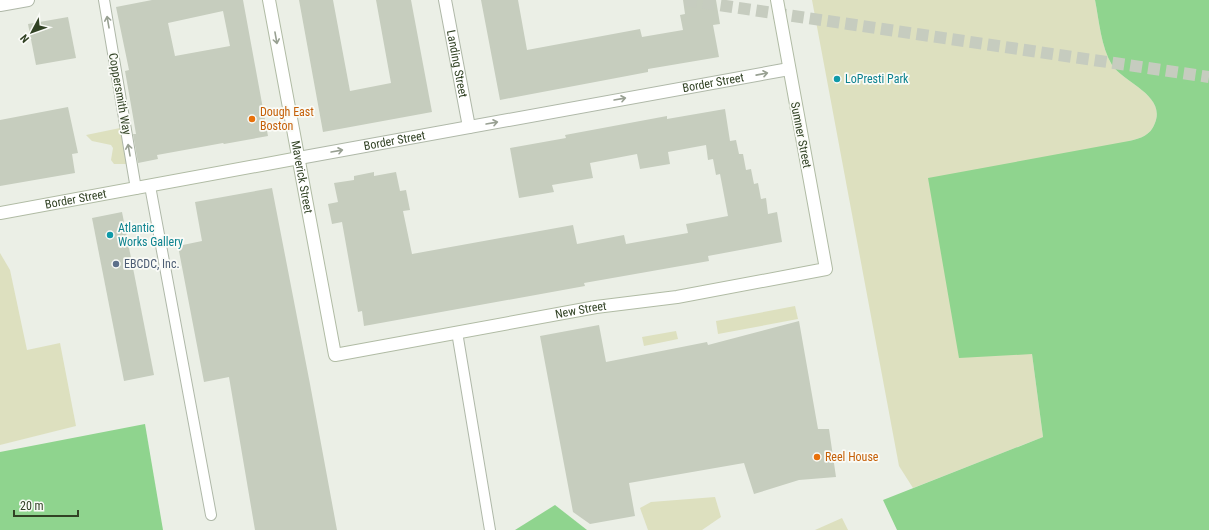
<svg xmlns="http://www.w3.org/2000/svg" width="1209" height="530" viewBox="0 0 1209 530" font-family="'Roboto Condensed',sans-serif">
  <style>
    .green { fill: #dde0bf }
    .water { fill: #8fd48e }
    .building { fill: #c6cdbe; fill-rule: evenodd }
    .lines { fill: none; stroke-linecap: round; stroke-linejoin: round }
    .highway-tunnel { stroke: #c6ccbf; stroke-width: 12; stroke-dasharray: 12 6; stroke-linecap: butt }
    .lane-casing { stroke: #afb8a8; stroke-width: 12 }
    .street-casing { stroke: #afb8a8; stroke-width: 14 }
    .secondary-casing { stroke: #b0bba4; stroke-width: 14 }
    .lane { stroke: #fff; stroke-width: 10 }
    .street { stroke: #fff; stroke-width: 12 }
    .secondary { stroke: #fff; stroke-width: 12 }
    .oneway { stroke: #98a092 }
    .culture-dot { fill: #0f9aa8; stroke: #fafbf7; stroke-width: 1.5 }
    .food-dot { fill: #e8710a; stroke: #fafbf7; stroke-width: 1.5 }
    .service-dot { fill: #5c6f8a; stroke: #fafbf7; stroke-width: 1.5 }
    .labels { text-anchor: middle; dominant-baseline: central; stroke-width: 3.5; stroke-linejoin: round; paint-order: stroke }
    .street-label { font-size: 12px; fill: #314224; stroke: #fafbf7 }
    .culture-label { font-size: 12px; fill: #0d838f; stroke: #fafbf7; text-anchor: start }
    .food-label { font-size: 12px; fill: #c56008; stroke: #fafbf7; text-anchor: start }
    .service-label { font-size: 12px; fill: #4e5e75; stroke: #fafbf7; text-anchor: start }
  </style>
  <rect width="100%" height="100%" fill="#ebefe6"/>
  <g class="green">
    <path d="M812,0h283c4,20 6,47 17,65 12,18 54,30 43,58 -5,13 -14,15 -26,18l-97,213 11,83 -130,51 -14,-22z"/>
    <polygon points="120,128 127,164 114,164 111,160 113,148 111,145 92,141 86,135"/>
    <polygon points="0,253 10,270 27,350 60,343 76,426 0,445"/>
    <polygon points="795,306 798,319 718,334 716,321"/>
    <polygon points="676,331 678,339 644,346 642,337"/>
    <polygon points="715,497 721,517 702,530 648,530 640,508 651,502"/>
    <polygon points="842,518 848,530 815,530"/>
  </g>
  <g class="water">
    <path d="M1095,0h114v530h-312l-14,-30 160,-63 -11,-83 -73,4 -31,-180 201,-37c12,-3 21,-5 26,-18 11,-28 -31,-40 -43,-58 -11,-18 -13,-45 -17,-65z"/>
    <polygon points="145,424 163,530 0,530 0,452"/>
    <polygon points="555,505 587,530 515,530"/>
  </g>
  <g class="building">
    <path d="M152,0h91l25,136 -44,8 -1,-1 -66,12 1,4 -20,4 -5,-29h3l-5,-29 -6,-34 4,-1 -13,-63zM223,11l7,35 -55,10 -7,-33z"/>
    <polygon points="299,0 333,0 350,91 391,83 376,0 411,0 432,112 323,132"/>
    <polygon points="481,0 518,0 527,50 640,29 642,37 683,30 680,15 685,14 683,0 716,0 720,24 713,25 719,57 648,69 648,72 500,100"/>
    <polygon points="68,17 76,58 36,65 28,24"/>
    <polygon points="68,107 78,153 72,154 75,173 0,186 0,120"/>
    <polygon points="725,109 730,141 736,140 739,154 743,154 746,170 751,169 754,184 758,183 761,199 766,198 768,214 777,212 782,242 708,256 709,261 584,283 585,286 364,326 362,311 358,312 342,222 332,224 328,204 338,202 334,183 354,180 354,176 374,172 374,176 396,172 400,191 406,190 410,210 403,211 412,254 573,225 577,244 624,235 626,244 688,233 686,224 728,216 720,174 716,175 713,159 708,160 706,145 668,152 670,164 640,169 637,154 590,163 593,178 552,185 554,192 519,198 510,148 566,138 565,135 667,116 667,119"/>
    <polygon points="272,188 310,384 337,530 255,530 229,377 204,382 178,246 202,241 195,202"/>
    <polygon points="122,212 154,375 124,381 92,218"/>
    <polygon points="799,321 818,429 829,429 836,477 799,480 754,494 744,463 629,483 635,516 590,524 573,512 540,336 599,325 606,362 707,342 708,345"/>
  </g>
  <g class="lines">
    <polyline class="highway-tunnel" points="685,0 1209,77"/>
    <defs>
      <g id="lane">
        <polyline points="104,0 136,189"/>
        <polyline points="150,186 211,515"/>
        <polyline points="457,332 490,530"/>
      </g>
      <g id="street">
        <path id="s1" d="M445,0l24,127"/>
        <polyline points="0,5 28,0"/>
        <path id="s2" d="M299,158l490,-89"/>
      </g>
      <g id="secondary">
        <path id="s3" d="M269,0l66,355 261,-48 81,-10 149,-28 -49,-269"/>
        <path id="s4" d="M0,213l299,-55"/>
      </g>
    </defs>
    <use href="#lane" class="lane-casing"/>
    <use href="#street" class="street-casing"/>
    <use href="#secondary" class="secondary-casing"/>
    <use href="#lane" class="lane"/>
    <use href="#street" class="street"/>
    <use href="#secondary" class="secondary"/>
  </g>
  <defs><path id="oneway-shaft" d="M-6 0H5M1.5-3L5.5 0L1.5 3" fill="none" stroke-width="1.6" stroke-linecap="round" stroke-linejoin="round"/></defs>
  <g class="oneway">
    <use href="#oneway-shaft" transform="translate(108 22) rotate(-100)"/>
    <use href="#oneway-shaft" transform="translate(276 38) rotate(80)"/>
    <use href="#oneway-shaft" transform="translate(762 74) rotate(-11)"/>
    <use href="#oneway-shaft" transform="translate(620 99) rotate(-10)"/>
    <use href="#oneway-shaft" transform="translate(492 123) rotate(-10)"/>
    <use href="#oneway-shaft" transform="translate(129 150) rotate(-100)"/>
    <use href="#oneway-shaft" transform="translate(337 151) rotate(-10)"/>
  </g>
  <g class="culture-dot">
    <circle cx="837" cy="79" r="4"/>
    <circle cx="110" cy="235" r="4"/>
  </g>
  <g class="food-dot">
    <circle cx="252" cy="119" r="4"/>
    <circle cx="817" cy="457" r="4"/>
  </g>
  <circle class="service-dot" cx="116" cy="264" r="4"/>
  <g class="labels">
    <g class="street-label">
      <text stroke="none"><textPath href="#s1" startOffset="65">Landing Street</textPath></text>
      <text stroke="none"><textPath href="#s2" startOffset="421">Border Street</textPath></text>
      <text transform="translate(120 94) rotate(80)">Coppersmith Way</text>
      <text transform="translate(801 135) rotate(79)">Sumner Street</text>
      <text stroke="none"><textPath href="#s2" startOffset="97">Border Street</textPath></text>
      <text stroke="none"><textPath href="#s3" startOffset="180">Maverick Street</textPath></text>
      <text stroke="none"><textPath href="#s4" startOffset="77">Border Street</textPath></text>
      <text stroke="none"><textPath href="#s3" startOffset="611">New Street</textPath></text>
    </g>
    <g class="culture-label">
      <text x="845" y="79">LoPresti Park</text>
      <text x="118" y="228">Atlantic<tspan x="118" dy="14">Works Gallery</tspan></text>
    </g>
    <g class="food-label">
      <text x="260" y="112">Dough East<tspan x="260" dy="14">Boston</tspan></text>
      <text x="825" y="457">Reel House</text>
    </g>
    <g class="service-label">
      <text x="124" y="264">EBCDC, Inc.</text>
    </g>
  </g>
  <g transform="translate(32 32) rotate(229)" stroke="#fafbf7" stroke-width="3" paint-order="stroke">
  <path d="M0-3L7 15L0 10L-7 15Z" fill="#314224"/>
  <text y="-6" font-size="11" font-weight="bold" text-anchor="middle" fill="#314224">N</text>
  </g>
  <path d="M14 510v6h64v-6" fill="none" stroke="#314224" stroke-width="2"/>
  <text x="20" y="510" font-size="12" fill="#314224" stroke="#fafbf7" stroke-width="3" paint-order="stroke">20 m</text>
</svg>
